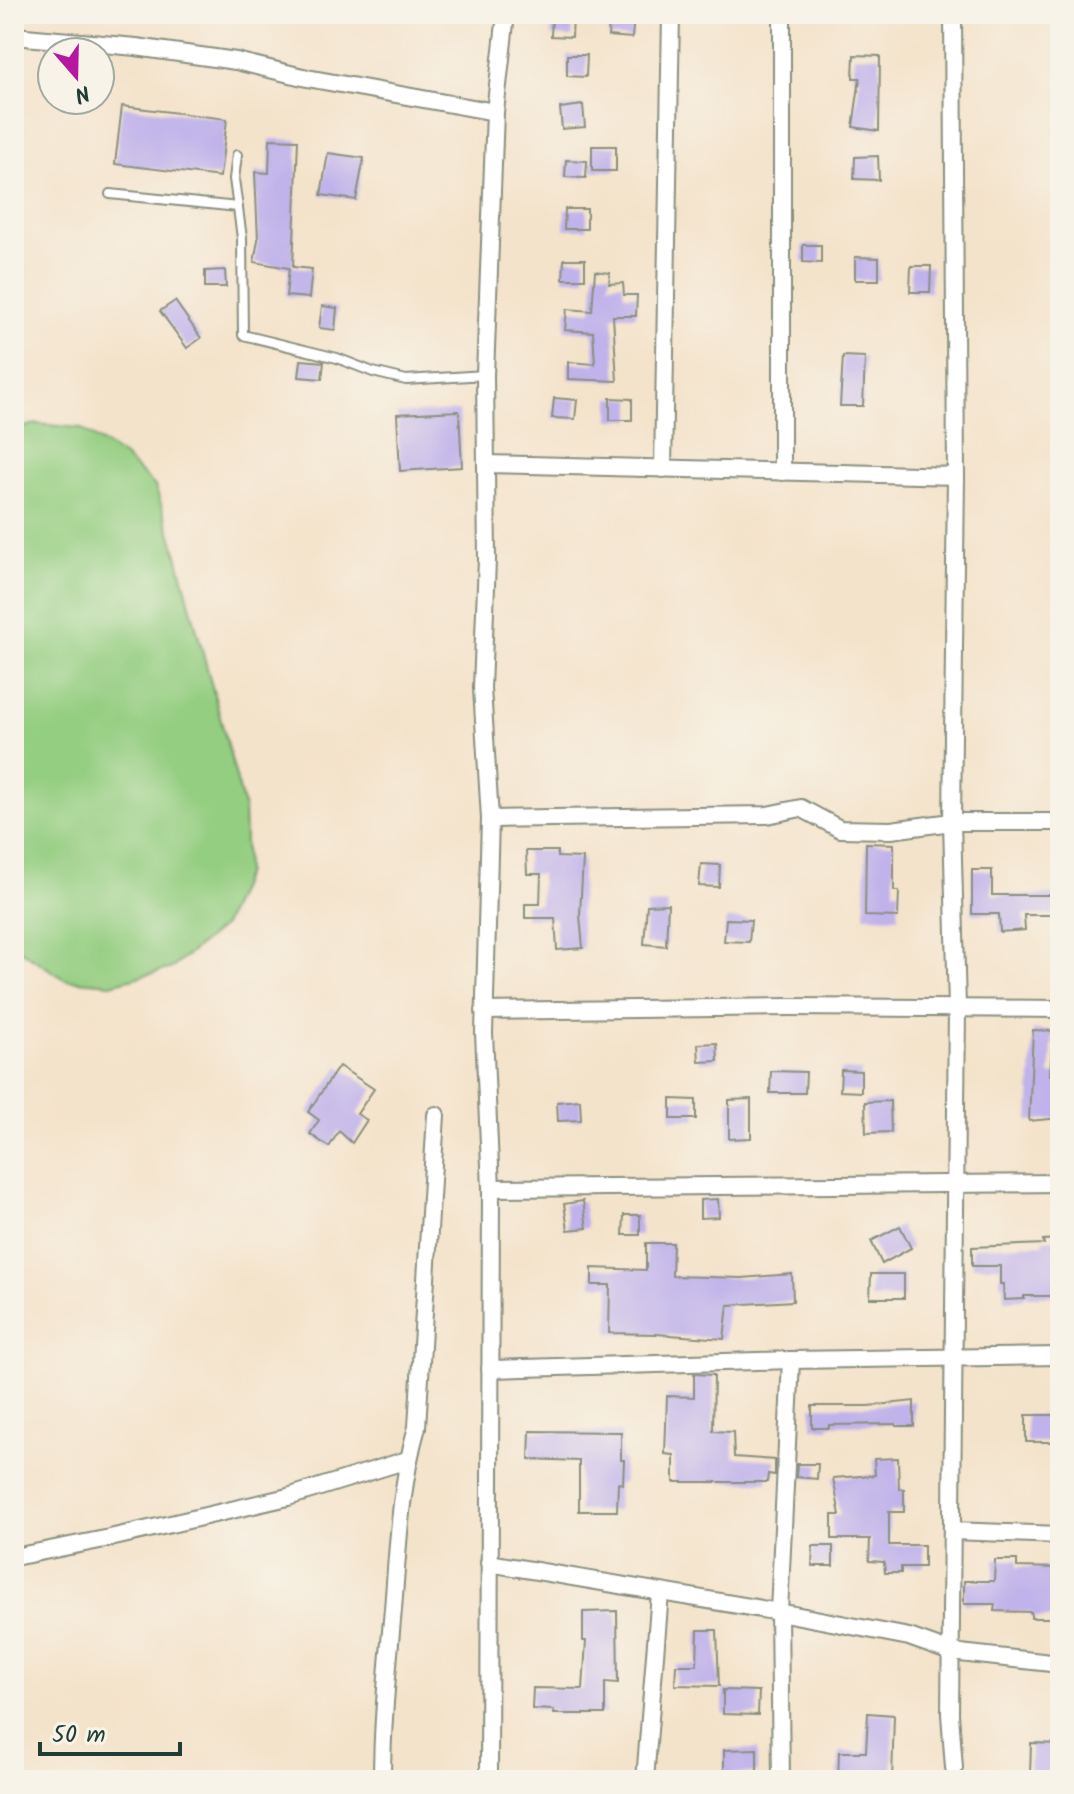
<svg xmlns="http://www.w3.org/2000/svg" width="1074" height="1794" viewBox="0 0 1074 1794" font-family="Kalam,sans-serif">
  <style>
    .green { fill: #94ce81; stroke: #5a865a; stroke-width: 2 }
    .building { fill: #c0b2ea }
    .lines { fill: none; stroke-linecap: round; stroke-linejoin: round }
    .service-casing { stroke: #8a9080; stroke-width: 12 }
    .minor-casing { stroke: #8a9080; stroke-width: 20 }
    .service { stroke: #fff; stroke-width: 8 }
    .minor { stroke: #fff; stroke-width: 16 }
  </style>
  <rect width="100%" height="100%" fill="#f7f3e8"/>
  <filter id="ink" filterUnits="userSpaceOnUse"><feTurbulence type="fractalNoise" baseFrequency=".0125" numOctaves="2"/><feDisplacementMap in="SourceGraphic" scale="16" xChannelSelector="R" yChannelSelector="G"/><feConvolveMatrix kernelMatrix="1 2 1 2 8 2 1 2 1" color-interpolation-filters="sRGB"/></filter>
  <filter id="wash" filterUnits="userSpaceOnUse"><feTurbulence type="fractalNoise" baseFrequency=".006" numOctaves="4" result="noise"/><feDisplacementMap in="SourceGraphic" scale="32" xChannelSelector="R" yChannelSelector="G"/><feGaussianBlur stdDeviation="1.8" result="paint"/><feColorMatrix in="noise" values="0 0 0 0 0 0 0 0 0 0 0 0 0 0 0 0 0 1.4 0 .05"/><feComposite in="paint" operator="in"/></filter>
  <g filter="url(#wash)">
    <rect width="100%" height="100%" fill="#f4e3cb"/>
    <polygon class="green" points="37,424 80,428 123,456 155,486 174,544 244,807 246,873 223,926 172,968 111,984 66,980 20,950 14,943 14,429"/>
    <g id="blocks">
      <g class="building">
        <polygon points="552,15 573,15 572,37 551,36"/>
        <polygon points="610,15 634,17 632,38 608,36"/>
        <polygon points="567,55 587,55 586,77 567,76"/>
        <polygon points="854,55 880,56 879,131 853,127 860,78 853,78"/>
        <polygon points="583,105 585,127 562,129 560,108"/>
        <polygon points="122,106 227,119 220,177 115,164"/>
        <polygon points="270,139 298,140 293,267 312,269 309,298 286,296 289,268 254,262 258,240 255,172 269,173"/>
        <rect x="592" y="146" width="24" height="25"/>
        <polygon points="328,153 364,158 356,200 321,195"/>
        <polygon points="878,156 879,180 854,179 855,157"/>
        <polygon points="566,160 587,161 586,178 565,177"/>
        <polygon points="565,209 587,209 587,229 564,229"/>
        <polygon points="803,245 821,245 821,263 803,262"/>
        <polygon points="855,257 879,258 879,280 855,280"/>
        <polygon points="564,259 585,259 585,279 563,279"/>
        <polygon points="911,266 931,266 930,292 910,292"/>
        <polygon points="225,270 226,287 205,287 205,271"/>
        <polygon points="595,271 610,273 609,284 623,283 624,295 637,295 636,316 613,316 617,381 568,379 568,362 595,364 593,332 565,330 567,309 592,311"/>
        <polygon points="175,301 201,338 187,348 160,311"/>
        <polygon points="322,306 337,308 335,330 319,328"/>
        <polygon points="843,356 865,357 863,406 840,406"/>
        <polygon points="301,360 324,362 322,379 299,377"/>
        <polygon points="554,398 577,400 575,419 552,418"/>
        <polygon points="610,398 632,399 632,420 610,420"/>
        <polygon points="459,411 462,467 400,471 397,414"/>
        <polygon points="866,843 894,844 894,891 899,891 898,917 865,916"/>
        <polygon points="526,851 557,851 557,857 583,858 580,915 583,948 557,950 555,918 525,918 525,904 540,904 541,874 527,874"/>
        <polygon points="701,864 720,865 719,887 699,886"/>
        <polygon points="972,870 992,870 992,895 1060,895 1060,915 1024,915 1025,930 1000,932 999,914 972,914"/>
        <polygon points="668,904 666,946 644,944 647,905"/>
        <polygon points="726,919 751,920 749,942 724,941"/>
        <polygon points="1033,1030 1053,1031 1050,1075 1060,1074 1060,1118 1029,1121"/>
        <polygon points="717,1043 718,1061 699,1062 698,1044"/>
        <polygon points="339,1066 374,1089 357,1114 367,1120 352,1143 339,1131 329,1147 310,1134 319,1120 308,1112"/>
        <polygon points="841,1070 861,1071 861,1092 840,1091"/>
        <polygon points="771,1071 806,1072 805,1093 770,1093"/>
        <polygon points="671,1099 696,1100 696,1119 671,1119"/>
        <polygon points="751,1099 751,1138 729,1139 729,1100"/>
        <polygon points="580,1100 581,1120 558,1121 557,1102"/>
        <polygon points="890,1101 891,1132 866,1133 865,1102"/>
        <polygon points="718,1199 719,1217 700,1218 700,1200"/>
        <polygon points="583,1201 587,1228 568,1230 564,1204"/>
        <polygon points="624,1215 640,1215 640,1235 623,1235"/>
        <polygon points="900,1226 911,1248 882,1264 871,1241"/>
        <polygon points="1060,1239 1060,1296 1024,1296 1024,1299 1004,1300 1003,1284 1000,1284 1000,1266 972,1266 972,1247 1044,1244 1043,1240"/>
        <polygon points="646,1243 673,1243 672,1276 742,1278 792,1274 793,1301 728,1305 724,1339 656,1334 609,1333 610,1285 592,1285 592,1268 646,1270"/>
        <polygon points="871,1274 904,1274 904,1298 870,1298"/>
        <polygon points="694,1374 714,1375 713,1431 733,1432 734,1457 775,1460 775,1475 768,1474 767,1482 674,1482 674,1455 665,1454 667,1396 694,1397"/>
        <polygon points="914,1401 914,1426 896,1426 896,1424 829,1425 829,1428 812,1428 812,1406 868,1406"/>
        <rect x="1026" y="1415" width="34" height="27"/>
        <polygon points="530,1431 621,1432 621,1460 624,1460 623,1484 618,1483 617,1511 579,1511 579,1461 529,1459"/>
        <polygon points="898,1458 899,1489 904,1489 904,1512 889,1512 889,1545 924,1545 924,1567 901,1567 901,1573 885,1573 884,1562 869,1561 870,1539 832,1539 832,1515 840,1515 833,1478 875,1475 874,1459"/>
        <polygon points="797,1464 818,1464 817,1479 796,1477"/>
        <polygon points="813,1546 833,1546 833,1566 812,1566"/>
        <polygon points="995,1560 1017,1560 1017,1567 1060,1568 1060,1618 1031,1618 1031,1612 994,1611 995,1604 964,1604 964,1581 994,1581"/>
        <polygon points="617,1611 618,1683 605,1682 605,1714 554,1714 554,1710 532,1709 533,1688 583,1689 586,1641 583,1641 583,1612"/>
        <polygon points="698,1630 717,1630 719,1686 675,1685 676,1665 697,1665"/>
        <polygon points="723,1690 759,1691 758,1715 723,1714"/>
        <polygon points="868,1713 894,1715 892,1780 838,1780 839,1752 866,1752"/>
        <polygon points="1031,1743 1060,1744 1060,1775 1030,1775"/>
        <polygon points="757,1749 757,1773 724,1774 724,1750"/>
      </g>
    </g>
  </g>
  <g filter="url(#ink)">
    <use href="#blocks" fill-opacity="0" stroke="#8a9080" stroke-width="2"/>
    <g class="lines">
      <defs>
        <g id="service">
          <polyline points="237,155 234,179 242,238 243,335 337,358 373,372 406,380 485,375"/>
          <polyline points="110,194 238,207"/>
        </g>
        <g id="minor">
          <polyline points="953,14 956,476 952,822 957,1008 950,1714 954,1768"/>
          <polyline points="14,36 136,47 236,61 307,78 495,112"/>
          <polyline points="486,464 956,476"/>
          <polyline points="663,469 671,14"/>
          <polyline points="782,472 782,14"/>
          <polyline points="490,819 767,815 801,808 840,829 891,830 952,822 1060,822"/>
          <polyline points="484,1011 789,1007 1060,1009"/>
          <polyline points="491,1188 1060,1183"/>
          <polyline points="490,1369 791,1360 1060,1356"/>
          <polyline points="952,1531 1060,1535"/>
          <polyline points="14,1557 110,1538 288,1497 407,1460"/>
          <polyline points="489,1563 779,1612 909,1637 951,1652 1060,1664"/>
          <path d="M382,1780c0,-58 6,-114 11,-171 5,-62 7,-123 24,-182l19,-312"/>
          <polyline points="489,1780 491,1188 484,1033 490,819 482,688 487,560 485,375 495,112 506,14"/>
          <polyline points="645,1780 660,1593"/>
          <polyline points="781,1780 779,1612 791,1360"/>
        </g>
      </defs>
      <use href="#service" class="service-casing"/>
      <use href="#minor" class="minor-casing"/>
      <use href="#service" class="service"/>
      <use href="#minor" class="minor"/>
    </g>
  </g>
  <rect width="1074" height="1794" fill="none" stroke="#f7f3e8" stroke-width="48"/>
  <g transform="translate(76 76) rotate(160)"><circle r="38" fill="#f7f3e8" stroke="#a1aaa0" stroke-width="2"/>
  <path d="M0-6L14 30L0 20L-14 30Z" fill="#b5179e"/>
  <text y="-12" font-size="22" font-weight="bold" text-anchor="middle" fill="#1f3d34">N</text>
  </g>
  <path d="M40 1742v12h140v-12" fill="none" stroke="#1f3d34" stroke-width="4"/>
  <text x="52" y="1742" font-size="24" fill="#1f3d34" stroke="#f7f3e8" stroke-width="6" paint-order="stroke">50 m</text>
</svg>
